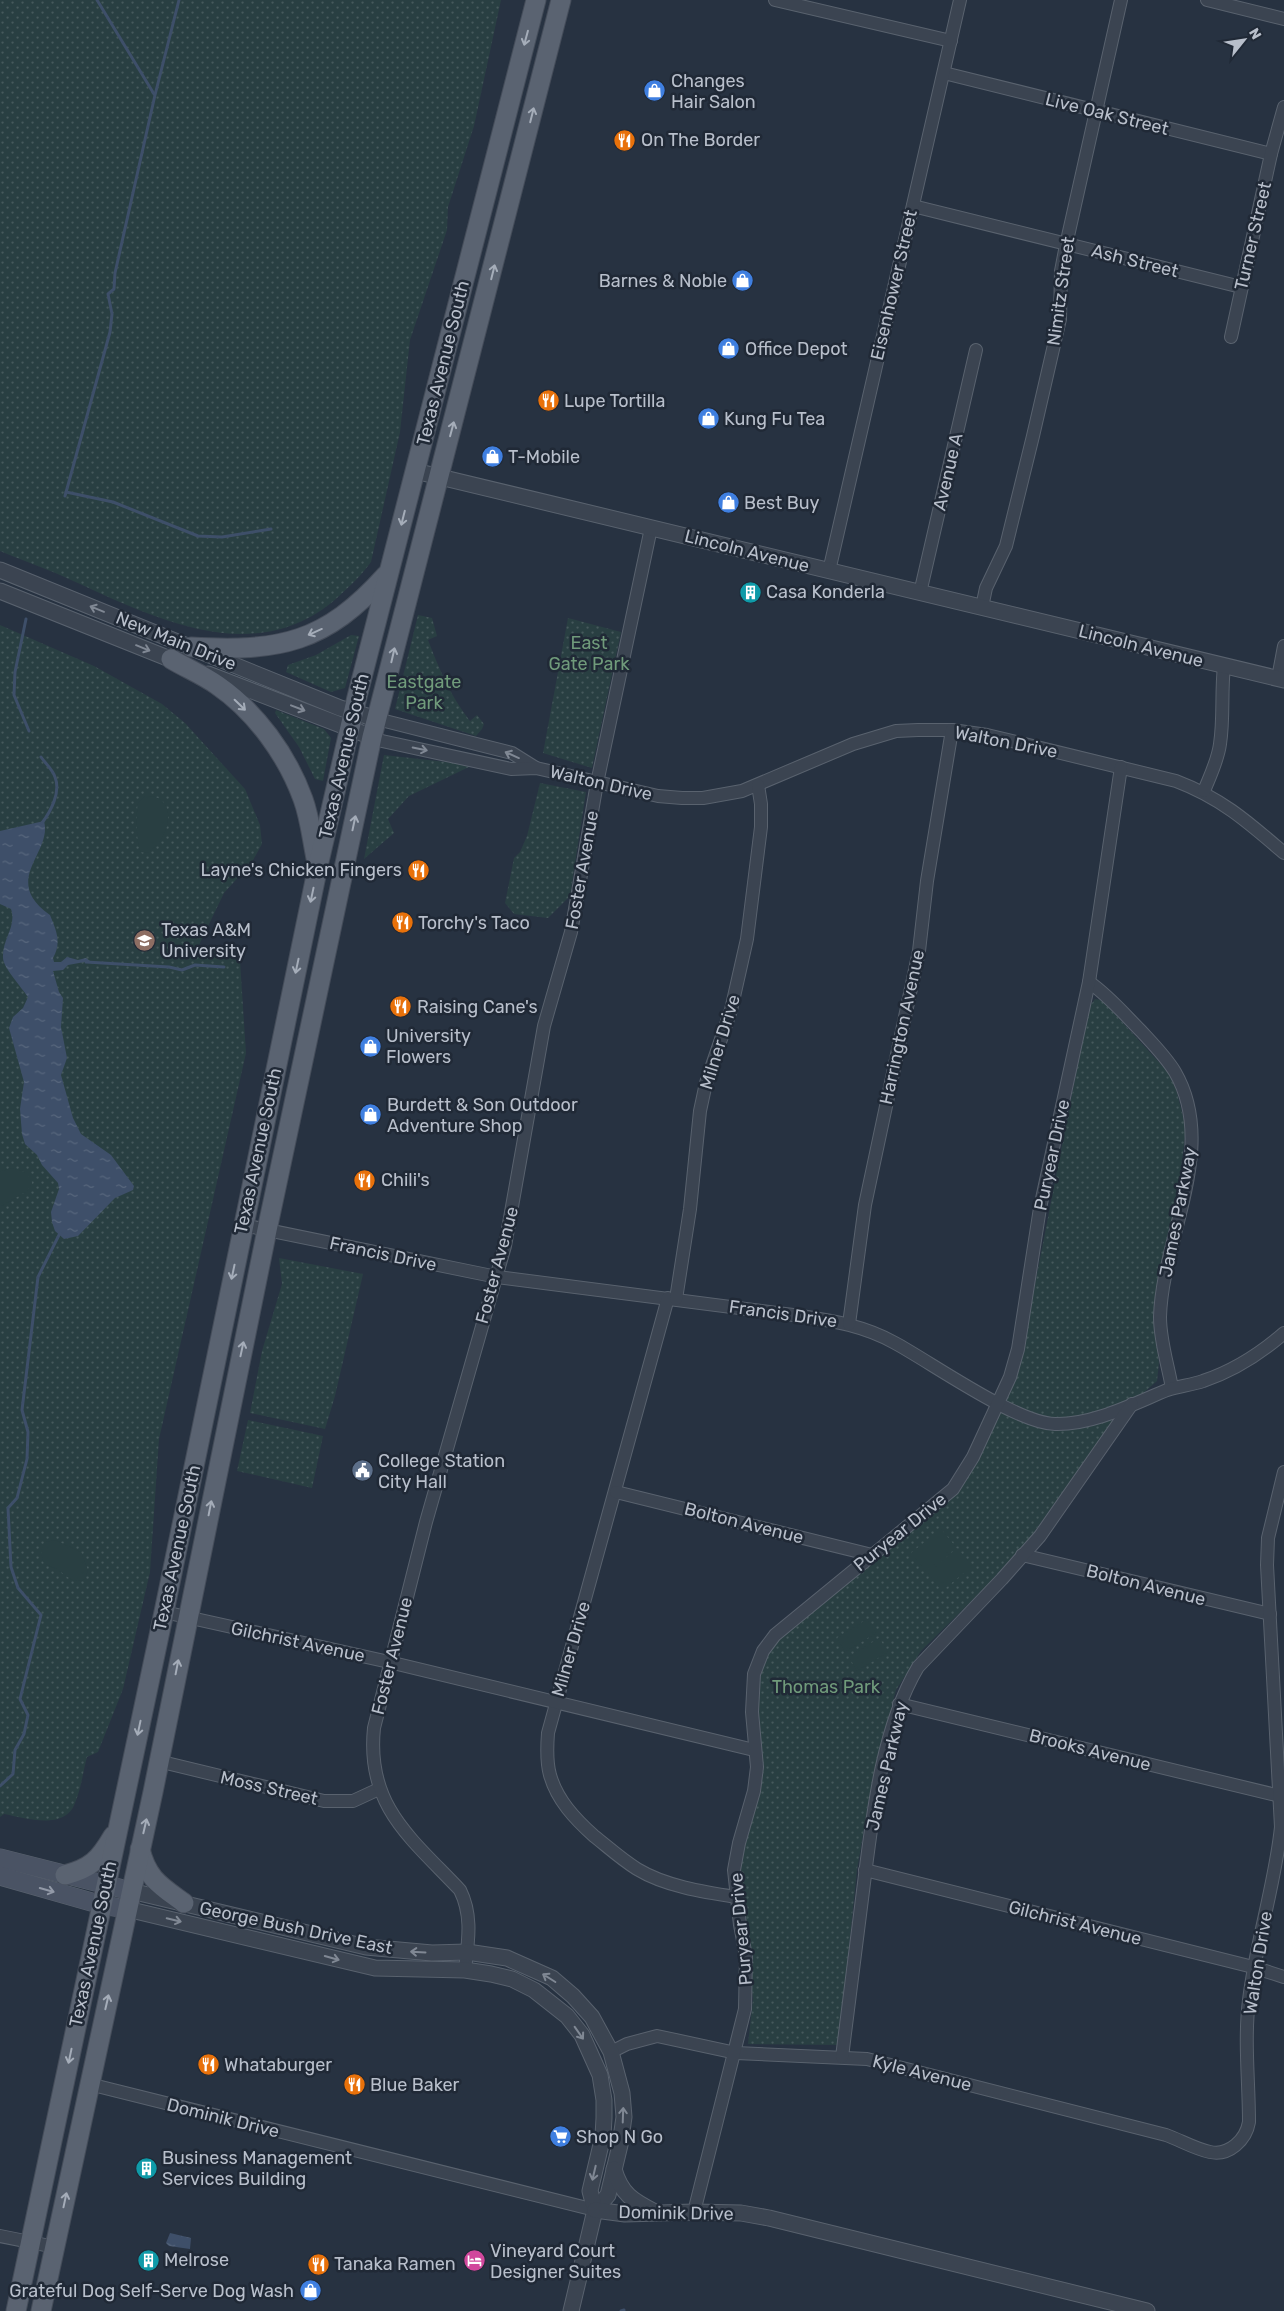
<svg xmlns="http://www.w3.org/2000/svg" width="1284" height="2311" viewBox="0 0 1284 2311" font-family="Rubik,sans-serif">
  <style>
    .grass { fill: url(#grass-dots) }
    .pitch { fill: #293f42 }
    .water { fill: url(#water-ripples) }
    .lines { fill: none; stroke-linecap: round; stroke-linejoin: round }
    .stream { stroke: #3e4f69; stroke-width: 3 }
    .minor-casing { stroke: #59626e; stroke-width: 14 }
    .tertiary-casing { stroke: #59626e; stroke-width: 17 }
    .secondary-casing { stroke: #59626e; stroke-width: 19 }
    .primary-casing { stroke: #454d5a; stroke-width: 21 }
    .minor { stroke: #3b4451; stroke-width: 12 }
    .tertiary { stroke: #3b4451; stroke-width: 15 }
    .secondary { stroke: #4a5364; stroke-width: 18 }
    .primary { stroke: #5a6371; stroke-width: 19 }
    .oneway { stroke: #a5adb9 }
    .oneway2 { stroke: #808894 }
    .oneway3 { stroke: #9299a7 }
    .labels { text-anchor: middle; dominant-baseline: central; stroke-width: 5; stroke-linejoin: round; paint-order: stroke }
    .poi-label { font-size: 18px; fill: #b8bfcb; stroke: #202936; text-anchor: start }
    .street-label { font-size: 18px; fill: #b8bfcb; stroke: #202936 }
    .park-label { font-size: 18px; fill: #709b7b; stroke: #202936 }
  </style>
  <defs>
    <pattern id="grass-dots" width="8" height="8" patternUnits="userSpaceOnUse" patternTransform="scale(1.25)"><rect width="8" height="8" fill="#293f42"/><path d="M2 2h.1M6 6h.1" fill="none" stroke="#46595c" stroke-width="1.8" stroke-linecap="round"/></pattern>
    <pattern id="water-ripples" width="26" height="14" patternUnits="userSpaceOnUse" patternTransform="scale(1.25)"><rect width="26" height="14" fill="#3e4f69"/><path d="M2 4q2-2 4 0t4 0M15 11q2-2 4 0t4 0" fill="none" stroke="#58677d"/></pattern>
  </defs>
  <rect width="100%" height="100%" fill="#273241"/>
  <g class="grass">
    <path d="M0,0h501l-27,126 -26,81 -1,23 -37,110 -10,92 -29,130c-10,14 -21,24 -34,36 -82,72 -182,20 -266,-18 -23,-11 -47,-19 -71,-29z"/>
    <path d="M418,615l14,3 5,18 -9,4c11,29 23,57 42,81l7,-6 7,9 -2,5 -6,7 -81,-27z"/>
    <polygon points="568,618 621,632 592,768 543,753"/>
    <path d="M0,625l94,41 68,38 23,19 60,66 15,36 2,19 -10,18 -28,31 -25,52 41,16 6,92 -87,386 -9,133 -27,117 -25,63 -11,5c-4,15 -6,32 -12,46 -10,28 -50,15 -71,11l-4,3z"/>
    <polygon points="351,635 359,636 345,688 331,692 286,672 288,665 316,655"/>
    <polygon points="276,710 324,729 331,738 323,781 315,779 299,747 275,713"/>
    <polygon points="384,755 473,765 409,796 388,819 394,833 364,859"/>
    <polygon points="540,783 586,792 570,896 548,918 514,914 505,903 514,858 520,852 527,836"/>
    <polygon points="1095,999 1102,1000 1167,1071 1176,1089 1186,1128 1180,1177 1154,1326 1159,1363 1157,1381 1116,1417 1018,1555 921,1651 896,1690 873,1776 857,1870 839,2045 748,2044 753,1999 738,1869 759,1761 757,1677 767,1644 953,1496 1021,1356 1089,1007"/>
    <polygon points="279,1258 363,1274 335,1396 325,1429 250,1413 262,1351 282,1284"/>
    <polygon points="248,1420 323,1436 312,1488 237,1471"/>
  </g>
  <g class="pitch">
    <path d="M145,796c36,-2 25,46 1,57l-5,-1c-5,-6 -5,-40 -3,-49z"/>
    <path d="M8,1169c11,-1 20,3 24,14l-5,8 -27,16v-35z"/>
    <polygon points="941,1529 955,1546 926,1571 911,1553"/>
    <path d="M55,1540l26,12 7,18 -3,9c-12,6 -17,-3 -27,-9 -5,-3 -10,-4 -15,-8l-2,-11 4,-9z"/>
    <polygon points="957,1548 972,1566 942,1591 928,1573"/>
    <polygon points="867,1619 876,1633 845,1652 837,1638"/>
    <polygon points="879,1638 888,1652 857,1671 849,1657"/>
  </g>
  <g class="water">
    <path d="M44,821c9,32 -44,59 6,94 6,15 12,27 3,43l1,4h7l6,-5 11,3 8,-2 4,3 -22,4 -5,5 -10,1 6,21 4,6 -2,29 6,31 -6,17 12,43 8,16 30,21 23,31 -1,4 -18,8 -37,38 -14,3 -9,-8 -3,-9 -1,-10 8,-23 -1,-6 -16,-18 -5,-10 -12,-11 -3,-10 -2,-25 4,-27 -15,-54 4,-11 10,-9 5,-11c-6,-9 -25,-30 -25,-39 -1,-19 14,-31 8,-49l-11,-5v-73z"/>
    <polygon points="170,2233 191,2238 190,2249 169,2246 166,2243"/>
  </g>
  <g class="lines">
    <g class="stream">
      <polyline points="97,0 154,94"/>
      <polyline points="66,492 113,502 198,536 222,537 271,529"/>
      <polyline points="65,496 110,332 112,314 108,294 114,289 115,273 155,95 179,0"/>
      <polyline points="26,619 15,672 14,695 29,731"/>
      <path d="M41,757c4,6 12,13 14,20 6,15 -4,34 -13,46"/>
      <polyline points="86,962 169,967 182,970 195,965 224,967"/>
      <polyline points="0,1786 13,1774 15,1750 24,1734 28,1715 20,1699 41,1615 18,1588 11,1567 8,1508 17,1498 27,1459 28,1432 22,1410 38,1277 60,1233"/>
      <polyline points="621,2311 624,2310"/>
    </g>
    <defs>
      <g id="minor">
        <polyline points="775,0 951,41"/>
        <polyline points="1207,0 1284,19"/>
        <polyline points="944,73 1271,154"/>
        <polyline points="913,206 1241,287"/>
        <polyline points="1231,337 1271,154 1284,107"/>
        <polyline points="829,571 960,0"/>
        <polyline points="920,593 976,350"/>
        <polyline points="982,607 986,588 1006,546 1033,436 1060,319 1061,271 1066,245 1121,0"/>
        <polyline points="1278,678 1284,646"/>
        <polyline points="377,719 512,753 536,768"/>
        <path d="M372,737l10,4 129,28 25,-1 122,28 24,2h21l39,-7 111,-47 43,-13 22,-1h34l35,5 189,46c45,17 72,41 108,72"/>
        <path d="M1204,791c6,-15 14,-31 16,-47 4,-26 1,-52 4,-78"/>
        <path d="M1089,982c20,14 35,32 52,49 12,13 25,26 34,41 44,76 -13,166 -15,245 0,24 8,48 12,71"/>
        <path d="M243,1225l254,52 304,39c33,5 64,10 94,27 37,20 121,80 160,81 38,1 78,-20 112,-34 12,-4 25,-5 36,-9 30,-10 58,-28 81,-48"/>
        <path d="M668,1298l-120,435c-1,13 -2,28 2,42 7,25 25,44 44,61 14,11 27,23 43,33 28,17 66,23 99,28"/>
        <polyline points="676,1299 690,1209 700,1111 706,1083 731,1010 747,939 761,827 761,804 758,785"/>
        <polyline points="849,1324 865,1205 919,951 927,881 952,730"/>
        <polyline points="616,1492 872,1555"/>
        <polyline points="1022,1555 1270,1614"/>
        <polyline points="164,1612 389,1662 754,1750"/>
        <polyline points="899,1704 1280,1796"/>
        <polyline points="158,1761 324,1801 353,1801 379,1789"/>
        <polyline points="865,1870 1253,1967 1284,1977"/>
        <path d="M465,1970c3,-28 8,-54 -5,-80 -49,-52 -94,-84 -86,-162l52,-206 79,-276 39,-220 27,-94 26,-149 54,-255"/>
        <path d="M611,2052l16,-8 30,-8 79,17 131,6 299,76c14,5 29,14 44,17 19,4 36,-12 39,-30 0,-40 -5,-82 0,-122 7,-59 26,-115 32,-173l-14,-262 1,-27 16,-66"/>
        <path d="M842,2057c7,-56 14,-111 21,-166 9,-71 18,-162 55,-224l84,-88 38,-43 92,-132"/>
        <polyline points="89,2084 595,2210"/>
        <polyline points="694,2212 745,2009 746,1956 740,1925 734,1870 739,1843 754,1791 757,1767 752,1712 754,1674 763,1651 775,1635 953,1489 973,1457 998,1403 1010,1377 1018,1349 1040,1208 1089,982 1121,767"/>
        <polyline points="0,2236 55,2247"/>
      </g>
      <g id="tertiary">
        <polyline points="415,471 1284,680"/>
        <polyline points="0,570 340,708 377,719"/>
        <polyline points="0,591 180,663"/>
        <polyline points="208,674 372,737"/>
        <polyline points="131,1891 366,1947 432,1953 467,1952 507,1958 552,1978 573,1996 592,2017 611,2052 622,2093 624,2117 620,2145 608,2195 595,2210 571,2311"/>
        <polyline points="127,1909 375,1968 465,1970 491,1974 512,1979 534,1990 567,2016 582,2035 600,2075 604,2100 604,2118 603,2136 590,2191 595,2210"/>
        <path d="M614,2169c7,25 19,32 41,43"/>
        <polyline points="595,2210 625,2214 694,2212 741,2213 769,2218 1147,2311"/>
      </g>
      <g id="secondary">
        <polyline points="0,1858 131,1891"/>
        <polyline points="0,1876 102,1905 127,1909"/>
      </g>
      <g id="primary">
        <path d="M191,647c89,5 134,-4 195,-72"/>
        <path d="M171,659c15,9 32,16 46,26 39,27 70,70 86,114 7,19 9,40 13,59"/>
        <path d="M140,1849c7,30 21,37 44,54"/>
        <path d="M65,1875c26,-7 34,-15 48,-39"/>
        <polyline points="16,2311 164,1612 318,866 357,697 536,0"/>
        <polyline points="41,2311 153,1792 267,1230 372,737 561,0"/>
      </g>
    </defs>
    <use href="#minor" class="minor-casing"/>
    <use href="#tertiary" class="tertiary-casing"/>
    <use href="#secondary" class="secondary-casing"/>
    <use href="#primary" class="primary-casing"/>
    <use href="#minor" class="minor"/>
    <use href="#tertiary" class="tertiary"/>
    <use href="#secondary" class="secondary"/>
    <use href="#primary" class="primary"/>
  </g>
  <defs><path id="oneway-shaft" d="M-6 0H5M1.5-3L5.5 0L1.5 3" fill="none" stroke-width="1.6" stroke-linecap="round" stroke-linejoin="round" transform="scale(1.25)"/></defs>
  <g class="oneway">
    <use href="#oneway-shaft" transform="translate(526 38) rotate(105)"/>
    <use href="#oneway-shaft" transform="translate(532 115) rotate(-76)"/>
    <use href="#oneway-shaft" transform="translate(493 272) rotate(-76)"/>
    <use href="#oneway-shaft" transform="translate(452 429) rotate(-75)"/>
    <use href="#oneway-shaft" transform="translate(403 518) rotate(104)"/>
    <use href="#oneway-shaft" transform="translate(315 632) rotate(156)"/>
    <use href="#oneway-shaft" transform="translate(393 655) rotate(-77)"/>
    <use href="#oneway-shaft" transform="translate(240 705) rotate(44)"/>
    <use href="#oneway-shaft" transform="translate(354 823) rotate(-78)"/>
    <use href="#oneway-shaft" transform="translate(312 895) rotate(102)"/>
    <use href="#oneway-shaft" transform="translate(297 966) rotate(102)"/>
    <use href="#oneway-shaft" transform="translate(233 1272) rotate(102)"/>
    <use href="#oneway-shaft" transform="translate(242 1349) rotate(-78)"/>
    <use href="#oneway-shaft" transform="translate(210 1508) rotate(-79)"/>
    <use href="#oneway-shaft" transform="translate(177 1667) rotate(-79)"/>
    <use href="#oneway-shaft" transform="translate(139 1728) rotate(102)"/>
    <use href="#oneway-shaft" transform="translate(145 1826) rotate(-77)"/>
    <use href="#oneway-shaft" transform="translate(107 2002) rotate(-77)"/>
    <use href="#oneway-shaft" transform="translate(70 2056) rotate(102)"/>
    <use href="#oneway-shaft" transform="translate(65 2200) rotate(-78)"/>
  </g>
  <g class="oneway2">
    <use href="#oneway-shaft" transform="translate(97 609) rotate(-158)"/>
    <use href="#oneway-shaft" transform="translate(143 648) rotate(22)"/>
    <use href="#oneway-shaft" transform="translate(298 708) rotate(21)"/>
    <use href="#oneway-shaft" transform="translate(420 749) rotate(12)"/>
    <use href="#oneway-shaft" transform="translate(512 755) rotate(-156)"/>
    <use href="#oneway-shaft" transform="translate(174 1920) rotate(13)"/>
    <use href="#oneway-shaft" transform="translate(418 1952) rotate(-177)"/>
    <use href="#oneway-shaft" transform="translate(332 1958) rotate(16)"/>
    <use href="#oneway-shaft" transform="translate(549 1978) rotate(-148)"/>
    <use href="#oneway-shaft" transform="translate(579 2033) rotate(55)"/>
    <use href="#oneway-shaft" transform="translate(623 2115) rotate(-88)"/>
    <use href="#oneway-shaft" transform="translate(594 2173) rotate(103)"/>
  </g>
  <use class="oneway3" href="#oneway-shaft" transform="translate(47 1890) rotate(16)"/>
  <defs>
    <symbol id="shop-disc" viewBox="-11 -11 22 22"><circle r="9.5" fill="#3f7fe0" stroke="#202936"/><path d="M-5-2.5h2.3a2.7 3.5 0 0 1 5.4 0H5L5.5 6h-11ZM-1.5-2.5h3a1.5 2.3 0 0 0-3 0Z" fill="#fff"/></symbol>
    <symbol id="restaurant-disc" viewBox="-11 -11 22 22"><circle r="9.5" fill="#e8710a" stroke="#202936"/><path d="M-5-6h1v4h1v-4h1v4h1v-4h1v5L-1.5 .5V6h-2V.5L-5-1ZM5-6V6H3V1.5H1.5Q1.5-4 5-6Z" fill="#fff"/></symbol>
    <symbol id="building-disc" viewBox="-11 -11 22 22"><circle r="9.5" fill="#0f9aa8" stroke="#202936"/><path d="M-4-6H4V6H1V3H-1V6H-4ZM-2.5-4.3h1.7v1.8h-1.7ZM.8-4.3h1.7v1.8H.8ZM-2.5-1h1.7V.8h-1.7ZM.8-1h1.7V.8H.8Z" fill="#fff"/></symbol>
    <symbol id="university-disc" viewBox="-11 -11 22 22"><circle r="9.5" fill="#8d6e63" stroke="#202936"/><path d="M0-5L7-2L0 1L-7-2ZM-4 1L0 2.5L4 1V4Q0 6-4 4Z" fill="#fff"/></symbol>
    <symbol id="civic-disc" viewBox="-11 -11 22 22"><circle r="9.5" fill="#5c6f8a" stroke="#202936"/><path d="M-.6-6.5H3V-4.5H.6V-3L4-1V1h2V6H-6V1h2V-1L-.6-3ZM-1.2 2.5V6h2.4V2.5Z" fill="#fff"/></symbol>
    <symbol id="supermarket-disc" viewBox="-11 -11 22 22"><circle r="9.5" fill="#3f7fe0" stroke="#202936"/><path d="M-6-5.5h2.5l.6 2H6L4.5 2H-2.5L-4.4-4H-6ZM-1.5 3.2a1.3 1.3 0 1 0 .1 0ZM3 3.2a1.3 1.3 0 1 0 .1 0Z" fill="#fff"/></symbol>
    <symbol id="hotel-disc" viewBox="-11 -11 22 22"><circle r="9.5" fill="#d1479c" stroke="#202936"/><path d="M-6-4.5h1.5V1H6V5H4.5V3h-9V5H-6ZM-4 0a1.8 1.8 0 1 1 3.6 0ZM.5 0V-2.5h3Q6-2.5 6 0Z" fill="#fff"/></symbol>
  </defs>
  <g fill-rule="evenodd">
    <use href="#shop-disc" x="642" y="78" width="25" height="25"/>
    <use href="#restaurant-disc" x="612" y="128" width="25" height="25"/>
    <use href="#shop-disc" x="730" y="268" width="25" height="25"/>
    <use href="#shop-disc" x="716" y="336" width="25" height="25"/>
    <use href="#restaurant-disc" x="536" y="388" width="25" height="25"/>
    <use href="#shop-disc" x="696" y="406" width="25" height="25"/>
    <use href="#shop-disc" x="480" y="444" width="25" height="25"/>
    <use href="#shop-disc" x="716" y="490" width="25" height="25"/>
    <use href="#building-disc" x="738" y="580" width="25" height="25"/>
    <use href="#restaurant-disc" x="406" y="858" width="25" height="25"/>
    <use href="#restaurant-disc" x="390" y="910" width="25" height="25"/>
    <use href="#university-disc" x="132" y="928" width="25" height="25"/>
    <use href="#restaurant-disc" x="388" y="994" width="25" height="25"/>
    <use href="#shop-disc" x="358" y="1034" width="25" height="25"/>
    <use href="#shop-disc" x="358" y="1102" width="25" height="25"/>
    <use href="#restaurant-disc" x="352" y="1168" width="25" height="25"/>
    <use href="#civic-disc" x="350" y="1458" width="25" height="25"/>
    <use href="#restaurant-disc" x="196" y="2052" width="25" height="25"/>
    <use href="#restaurant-disc" x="342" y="2072" width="25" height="25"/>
    <use href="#supermarket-disc" x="548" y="2124" width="25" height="25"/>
    <use href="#building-disc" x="134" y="2156" width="25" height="25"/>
    <use href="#building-disc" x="136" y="2248" width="25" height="25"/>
    <use href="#hotel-disc" x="462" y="2248" width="25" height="25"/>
    <use href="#restaurant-disc" x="306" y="2252" width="25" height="25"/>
    <use href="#shop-disc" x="298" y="2278" width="25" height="25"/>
  </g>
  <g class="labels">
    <g class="poi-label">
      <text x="671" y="81">Changes<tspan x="671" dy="21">Hair Salon</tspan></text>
      <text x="641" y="140">On The Border</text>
      <text x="727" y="281" text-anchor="end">Barnes &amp; Noble</text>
      <text x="745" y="349">Office Depot</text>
      <text x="564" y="401">Lupe Tortilla</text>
      <text x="724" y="419">Kung Fu Tea</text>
      <text x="508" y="457">T-Mobile</text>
      <text x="744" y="503">Best Buy</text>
      <text x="766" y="592">Casa Konderla</text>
      <text x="402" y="870" text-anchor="end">Layne's Chicken Fingers</text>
      <text x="418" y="923">Torchy's Taco</text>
      <text x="161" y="930">Texas A&amp;M<tspan x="161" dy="21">University</tspan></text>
      <text x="417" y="1007">Raising Cane's</text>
      <text x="386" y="1036">University<tspan x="386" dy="21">Flowers</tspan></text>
      <text x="387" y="1105">Burdett &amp; Son Outdoor<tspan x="387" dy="21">Adventure Shop</tspan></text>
      <text x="381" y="1180">Chili's</text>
      <text x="378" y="1461">College Station<tspan x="378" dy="21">City Hall</tspan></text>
      <text x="224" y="2065">Whataburger</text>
      <text x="370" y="2085">Blue Baker</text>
      <text x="576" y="2137">Shop N Go</text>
      <text x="162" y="2158">Business Management<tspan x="162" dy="21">Services Building</tspan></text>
      <text x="490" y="2251">Vineyard Court<tspan x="490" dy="21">Designer Suites</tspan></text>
      <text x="164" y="2260">Melrose</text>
      <text x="334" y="2264">Tanaka Ramen</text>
      <text x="294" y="2291" text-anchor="end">Grateful Dog Self-Serve Dog Wash</text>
    </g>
    <g class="street-label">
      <text transform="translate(1107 114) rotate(14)">Live Oak Street</text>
      <text transform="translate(1253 236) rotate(-77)">Turner Street</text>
      <text transform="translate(1135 261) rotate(14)">Ash Street</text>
      <text transform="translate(894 285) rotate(-77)">Eisenhower Street</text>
      <text transform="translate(1061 291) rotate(-82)">Nimitz Street</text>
      <text transform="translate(443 363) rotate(-76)">Texas Avenue South</text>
      <text transform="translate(948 472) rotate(-77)">Avenue A</text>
      <text transform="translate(747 551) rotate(14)">Lincoln Avenue</text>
      <text transform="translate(176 641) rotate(22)">New Main Drive</text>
      <text transform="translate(1141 646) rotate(14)">Lincoln Avenue</text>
      <text transform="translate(1006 742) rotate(11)">Walton Drive</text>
      <text transform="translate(344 756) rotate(-77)">Texas Avenue South</text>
      <text transform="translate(601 783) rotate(13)">Walton Drive</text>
      <text transform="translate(582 870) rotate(-80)">Foster Avenue</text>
      <text transform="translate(902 1027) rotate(-78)">Harrington Avenue</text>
      <text transform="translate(720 1042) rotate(-73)">Milner Drive</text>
      <text transform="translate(258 1151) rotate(-78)">Texas Avenue South</text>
      <text transform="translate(1052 1155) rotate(-78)">Puryear Drive</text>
      <text transform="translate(1178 1212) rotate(-79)">James Parkway</text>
      <text transform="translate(383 1254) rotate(12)">Francis Drive</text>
      <text transform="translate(497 1265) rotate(-75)">Foster Avenue</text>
      <text transform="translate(783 1314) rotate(8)">Francis Drive</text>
      <text transform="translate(744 1523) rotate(14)">Bolton Avenue</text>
      <text transform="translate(900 1532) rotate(-39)">Puryear Drive</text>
      <text transform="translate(177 1548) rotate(-78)">Texas Avenue South</text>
      <text transform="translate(1146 1585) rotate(14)">Bolton Avenue</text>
      <text transform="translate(298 1642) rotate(12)">Gilchrist Avenue</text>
      <text transform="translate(571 1649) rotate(-74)">Milner Drive</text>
      <text transform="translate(392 1656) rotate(-76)">Foster Avenue</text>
      <text transform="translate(1090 1750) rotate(14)">Brooks Avenue</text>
      <text transform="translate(887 1766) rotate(-77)">James Parkway</text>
      <text transform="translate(269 1788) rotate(13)">Moss Street</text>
      <text transform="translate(1075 1923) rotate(14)">Gilchrist Avenue</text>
      <text transform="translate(296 1928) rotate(12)">George Bush Drive East</text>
      <text transform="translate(741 1929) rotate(-95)">Puryear Drive</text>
      <text transform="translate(93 1944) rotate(-78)">Texas Avenue South</text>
      <text transform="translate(1258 1963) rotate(-81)">Walton Drive</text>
      <text transform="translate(922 2073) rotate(14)">Kyle Avenue</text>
      <text transform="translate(223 2118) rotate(14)">Dominik Drive</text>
      <text transform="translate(676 2213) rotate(1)">Dominik Drive</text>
    </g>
    <g class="park-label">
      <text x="589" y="643">East<tspan x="589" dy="21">Gate Park</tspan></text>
      <text x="424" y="682">Eastgate<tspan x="424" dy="21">Park</tspan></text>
      <text x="826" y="1687">Thomas Park</text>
    </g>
  </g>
  <g transform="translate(1244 40) rotate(60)" stroke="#202936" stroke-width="4" paint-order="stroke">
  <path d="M0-4L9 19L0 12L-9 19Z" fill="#b8bfcb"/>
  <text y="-8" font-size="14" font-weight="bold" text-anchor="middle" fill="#b8bfcb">N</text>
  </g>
</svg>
